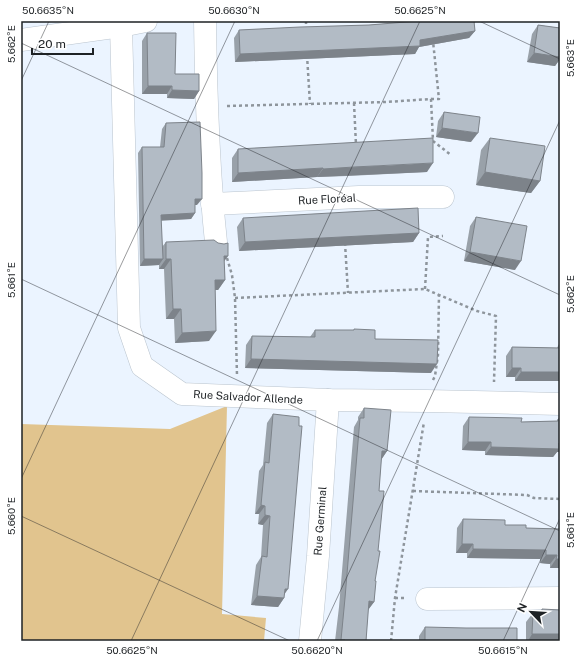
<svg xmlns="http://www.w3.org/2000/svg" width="581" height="662" viewBox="0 0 581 662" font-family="'Public Sans',sans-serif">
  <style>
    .grass { fill: #e1c48e }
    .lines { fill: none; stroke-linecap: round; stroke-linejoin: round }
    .minor-casing { stroke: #bac4ce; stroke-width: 23 }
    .path { stroke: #8e959c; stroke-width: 2.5; stroke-dasharray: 3 3; stroke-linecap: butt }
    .minor { stroke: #fff; stroke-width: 22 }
    .wall { fill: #99a1a9 }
    .shaded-wall { fill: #7d838a }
    .building { fill: #b2bbc5; stroke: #7d838a }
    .ticks { fill: none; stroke: #1e2225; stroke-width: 1; stroke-opacity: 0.45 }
    .labels { text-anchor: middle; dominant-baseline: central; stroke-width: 3; stroke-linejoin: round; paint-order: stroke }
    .street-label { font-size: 11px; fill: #1e2225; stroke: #fff }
    .neatline { fill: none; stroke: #1e2225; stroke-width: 1.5 }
    .ticks-label { font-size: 10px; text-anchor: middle; fill: #1e2225 }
  </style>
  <rect width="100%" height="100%" fill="#ebf4ff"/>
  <polygon class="grass" points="227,406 222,614 266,618 264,641 21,641 21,424 170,429"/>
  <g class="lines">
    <defs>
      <g id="minor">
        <path d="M205,21c1,74 3,147 11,221"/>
        <polyline points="121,26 129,328 142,366 182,394 328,400 427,401 560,404"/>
        <polyline points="21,40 121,26 146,21"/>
        <polyline points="212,204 359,197 443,197"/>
        <polyline points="427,599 560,598"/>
        <polyline points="310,641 318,556 328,400"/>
      </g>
    </defs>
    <use href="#minor" class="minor-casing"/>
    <g class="path">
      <polyline points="306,21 306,28"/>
      <polyline points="307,55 310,104"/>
      <polyline points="431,99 439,99 433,41"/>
      <polyline points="354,103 356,145"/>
      <polyline points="227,106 386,102 431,99 433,141 451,155"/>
      <polyline points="345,243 348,293"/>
      <polyline points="227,258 232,275 235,298 237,376"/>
      <polyline points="425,289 428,237 443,236"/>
      <polyline points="235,298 425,289 477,311 496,316 494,382"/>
      <polyline points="433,380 435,376 438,355 439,294"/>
      <polyline points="413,491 527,495 534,498 560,499"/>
      <polyline points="395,598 407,598"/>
      <polyline points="391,641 395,598 424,422"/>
    </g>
    <use href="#minor" class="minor"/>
  </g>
  <g class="wall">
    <polygon points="418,21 477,21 474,23 475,31 469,38 419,47 415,54 235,62 234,38 239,30 369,25"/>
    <polygon points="538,25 560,28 560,59 555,66 527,62 532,34"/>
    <polygon points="147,33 175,74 199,91 194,99 167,98 167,94 142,94 142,41"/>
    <polygon points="444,112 471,142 436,137 438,121"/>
    <polygon points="166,123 197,205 195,205 195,213 191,219 161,220 162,247 166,242 224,262 225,280 218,290 215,290 209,341 175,343 174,319 166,319 164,269 159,269 159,265 140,266 138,153 142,147 160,147 162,129"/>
    <polygon points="490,138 540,181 531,193 476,185 481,150"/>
    <polygon points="238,149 427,172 348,176 317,177 232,182 232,158"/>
    <polygon points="476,217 515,270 464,261 470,226"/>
    <polygon points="243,218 419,233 413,242 239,251 237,227"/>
    <polygon points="354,329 375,339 431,373 245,368 246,345 252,336 310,337 315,330 354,330"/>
    <polygon points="560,342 560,381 515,381 515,377 506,377 506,356 512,347 557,348"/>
    <polygon points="364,408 387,451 381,460 379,491 374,602 368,610 366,641 335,641 339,607 354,427 358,420 358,417"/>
    <polygon points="273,414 284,594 284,598 278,607 251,605 256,565 261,557 263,525 258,524 259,514 255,514 259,471 263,465 267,423"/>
    <polygon points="469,417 521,422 557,421 558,419 557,452 553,457 485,455 485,451 462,450 463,426"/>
    <polygon points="463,519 526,528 560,529 560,568 550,568 550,564 540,563 540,559 467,558 467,553 456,553 457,528"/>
    <polygon points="542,609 560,641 526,641 526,622 533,613 540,613"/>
    <polygon points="425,627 517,641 419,641 419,636"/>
  </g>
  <g class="shaded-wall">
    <polygon points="475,31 469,38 419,47 415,54 235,62 240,54 420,40"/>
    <polygon points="534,53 560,57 560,59 555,66 527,62"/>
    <polygon points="148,86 172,86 167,94 142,94"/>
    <polygon points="172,90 199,91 194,99 167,98"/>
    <polygon points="442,128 478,133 471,142 436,137"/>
    <polygon points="433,163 427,172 317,177 323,169"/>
    <polygon points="323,168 317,177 232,182 238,173"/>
    <polygon points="485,172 540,181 531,193 476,185"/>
    <polygon points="195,199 202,199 197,205 190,205"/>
    <polygon points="195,213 191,219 157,221 161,215"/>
    <polygon points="419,233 413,242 239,251 245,242"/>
    <polygon points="470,252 521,261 515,270 464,261"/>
    <polygon points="224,256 228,256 221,266"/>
    <polygon points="144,259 163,259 159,265 140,266"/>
    <polygon points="166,259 171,259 164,269 159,269"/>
    <polygon points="215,280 225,280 218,290 208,290"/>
    <polygon points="173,309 181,309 174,319 166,319"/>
    <polygon points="216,331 209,341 175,343 182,333"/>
    <polygon points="251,359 437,364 431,373 245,368"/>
    <polygon points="512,368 521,368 515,377 506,377"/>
    <polygon points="521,372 560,372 560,381 515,381"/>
    <polygon points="468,442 491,442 485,451 462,450"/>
    <polygon points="560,443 560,452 557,452 553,457 485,455 491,447"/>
    <polygon points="382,451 387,451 381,460"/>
    <polygon points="261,505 265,506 259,514 255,514"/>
    <polygon points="265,515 270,516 263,525 258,524"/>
    <polygon points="462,544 473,544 467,553 456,553"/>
    <polygon points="473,549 546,550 540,559 467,558"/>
    <polygon points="546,555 557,555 550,564 540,563"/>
    <polygon points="556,559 560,559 560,568 550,568"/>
    <polygon points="285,589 288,589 282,598"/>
    <polygon points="257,596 284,598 278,607 251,605"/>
    <polygon points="369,601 374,602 368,610"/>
    <polygon points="532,634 560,634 560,641 528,641"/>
  </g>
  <g class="building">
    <polygon points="418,21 474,21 475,31 420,40 420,46 240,54 239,30 300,27 369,25"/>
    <polygon points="538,25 560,28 560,57 534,53"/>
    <polygon points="147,33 176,33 175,74 199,74 199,91 172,90 172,86 148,86"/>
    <polygon points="444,112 480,117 478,133 442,128"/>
    <polygon points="200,122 202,173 202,199 195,199 195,213 161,215 163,259 144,259 142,147 164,147 166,123"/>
    <polygon points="433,138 433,163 354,167 323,169 323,168 238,173 238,149"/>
    <polygon points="490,138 545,146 540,181 485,172"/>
    <polygon points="418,208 419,233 245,242 243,218"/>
    <polygon points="476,217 527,226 521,261 470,252"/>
    <polygon points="214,240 218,243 224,244 228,243 228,256 224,256 225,280 215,280 216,331 182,333 181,309 173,309 171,259 166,259 166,242"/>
    <polygon points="354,329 375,330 375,339 438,340 437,364 251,359 252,336 315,337 315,330 354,330"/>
    <polygon points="512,347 560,348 560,372 521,372 521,368 512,368"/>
    <polygon points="364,408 391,410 387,451 382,451 379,491 384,491 378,551 380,551 375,581 376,581 374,602 369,601 366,641 345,641 345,640 341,640 345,598 360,418 364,418"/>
    <polygon points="273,414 299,417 299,426 302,426 288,589 285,589 284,598 257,596 262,556 267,557 270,516 265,515 265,506 261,505 265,462 269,463"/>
    <polygon points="469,417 522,418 521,422 558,421 558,419 560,419 560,443 559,443 559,449 491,447 491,442 468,442"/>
    <polygon points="463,519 505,520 505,525 526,525 526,528 560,529 560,559 556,559 557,555 546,555 546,550 473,549 473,544 462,544"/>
    <polygon points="542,609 560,610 560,634 532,634 533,613 542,613"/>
    <polygon points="425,627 466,628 517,628 517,641 425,641"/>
  </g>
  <path class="ticks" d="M479,21l81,38M21,43l539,252M21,81l28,-60M21,279l539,252M21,479l214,-458M21,516l269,125M131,641l289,-620M317,641l243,-521M503,641l57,-123"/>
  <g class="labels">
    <g class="street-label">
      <text transform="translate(327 199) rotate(-3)">Rue Floréal</text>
      <text transform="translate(248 397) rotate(3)">Rue Salvador Allende</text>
      <text transform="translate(320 521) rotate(-86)">Rue Germinal</text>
    </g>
  </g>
  <rect width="581" height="662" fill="none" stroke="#ffffff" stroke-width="44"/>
  <g transform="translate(531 612) rotate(295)" stroke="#ffffff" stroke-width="3" paint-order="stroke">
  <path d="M0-3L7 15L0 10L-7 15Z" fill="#1e2225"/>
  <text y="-6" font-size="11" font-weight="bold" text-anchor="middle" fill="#1e2225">N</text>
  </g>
  <path d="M32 48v6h61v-6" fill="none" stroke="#1e2225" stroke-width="2"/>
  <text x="38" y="48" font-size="12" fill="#1e2225" stroke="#ffffff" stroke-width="3" paint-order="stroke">20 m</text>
  <rect x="22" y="22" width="537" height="618" class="neatline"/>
  <g class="ticks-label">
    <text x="48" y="14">50.6635°N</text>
    <text x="234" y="14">50.6630°N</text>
    <text x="420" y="14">50.6625°N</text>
    <text transform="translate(11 44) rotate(-90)" y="4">5.662°E</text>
    <text transform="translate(570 58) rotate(-90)" y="4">5.663°E</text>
    <text transform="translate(11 280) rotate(-90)" y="4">5.661°E</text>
    <text transform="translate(570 294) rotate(-90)" y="4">5.662°E</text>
    <text transform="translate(11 516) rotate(-90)" y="4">5.660°E</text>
    <text transform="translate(570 530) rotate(-90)" y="4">5.661°E</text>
    <text x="132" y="654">50.6625°N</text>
    <text x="317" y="654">50.6620°N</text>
    <text x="503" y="654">50.6615°N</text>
  </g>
</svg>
